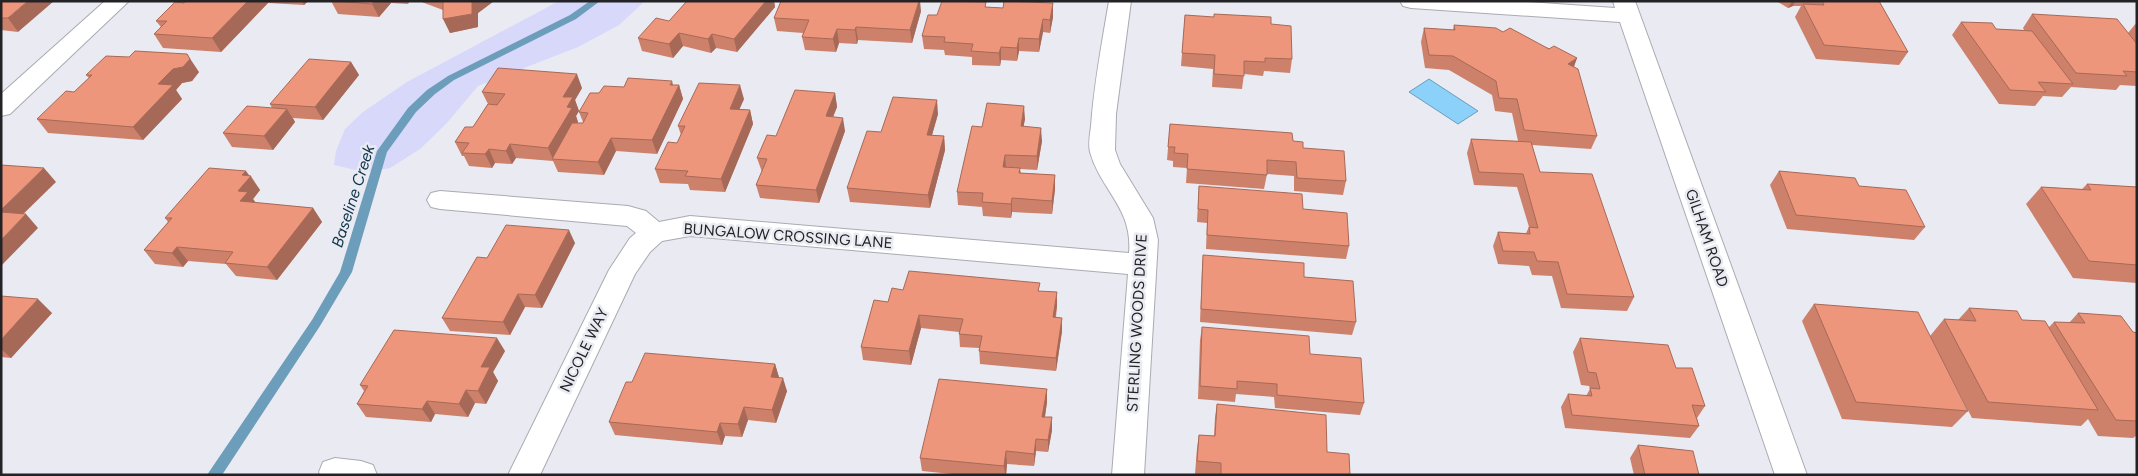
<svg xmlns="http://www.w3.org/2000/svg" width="2138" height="476" viewBox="0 0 2138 476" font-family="Figtree,sans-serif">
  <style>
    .green { fill: #d7d8fa }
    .water { fill: #8cd1f9; stroke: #6c9dba }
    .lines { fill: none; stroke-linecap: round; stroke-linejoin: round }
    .stream { fill: #6c9dba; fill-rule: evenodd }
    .minor-casing { stroke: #aaaab3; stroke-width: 2 }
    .minor { fill: #fff; fill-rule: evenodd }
    .wall { fill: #cd816b }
    .shaded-wall { fill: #a76957 }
    .building { fill: #ee967c; stroke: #a76957 }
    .labels { text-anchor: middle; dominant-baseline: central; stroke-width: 5; stroke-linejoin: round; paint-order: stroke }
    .street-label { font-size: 15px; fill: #232326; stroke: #e9eaf2 }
    .water-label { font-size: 16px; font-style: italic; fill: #0d354a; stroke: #e9eaf2 }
  </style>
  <rect width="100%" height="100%" fill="#e9eaf2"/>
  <polygon class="green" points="559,1 645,1 619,25 578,47 478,86 446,124 420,149 390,168 365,172 334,165 336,151 345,129 363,112 407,82"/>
  <polygon class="water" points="1429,79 1478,111 1458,124 1409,92"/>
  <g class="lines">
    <polygon class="stream" points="590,1 600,1 576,19 454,80 435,94 416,112 387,152 352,272 320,326 222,475 207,475 312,320 340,272 377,151 408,108 427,90 448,76 570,15"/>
    <defs>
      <g id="minor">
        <polygon points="105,1 129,1 10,114 1,116 1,94"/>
        <path d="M1109,1h22l-15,113 -1,36 5,14 33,54 5,22 -14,235h-32l16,-201 -438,-38 -28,5 -12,11 -15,22 -95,201h-32l101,-205 21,-32 6,-5 -9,-7 -187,-17 -9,-2 -4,-7 4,-7 9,-2 188,15 18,5 13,11 31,-6 439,37c4,-45 -28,-62 -39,-101 -2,-8 0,-18 1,-26 3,-42 11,-84 18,-125z"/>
        <polygon points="1400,1 1513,1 1615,8 1613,1 1635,1 1807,475 1775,475 1620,22 1411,8 1403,6"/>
        <polygon points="335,458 361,461 373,465 377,475 320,475 319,472 323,462"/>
      </g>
    </defs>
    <use href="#minor" class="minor-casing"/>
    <use href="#minor" class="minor"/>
  </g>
  <g class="wall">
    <polygon points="1,1 18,32 1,30"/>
    <polygon points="185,1 308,1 304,5 268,3 221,52 163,48 154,34 161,27 156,21"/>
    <polygon points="331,1 410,1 408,4 391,3 379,17 338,14"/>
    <polygon points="419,1 494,1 478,13 478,27 450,33 443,10"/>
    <polygon points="687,1 774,1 775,7 737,52 716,48 711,53 683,46 673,58 642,51 638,38 669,21"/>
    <polygon points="1778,1 1879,1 1908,52 1899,65 1816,59 1795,17 1801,6 1793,6 1788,8 1778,2"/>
    <polygon points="1053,3 1053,17 1050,33 1043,32 1039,52 1019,51 1017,61 1001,60 1000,66 972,65 972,57 945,55 944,50 924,49 922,36 937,15 987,7 1003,8"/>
    <polygon points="921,11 912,43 858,40 857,44 839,43 836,52 805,50 802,37 803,33 777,31 774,18"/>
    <polygon points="2032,14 2128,33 2137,22 2137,86 2120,85 2116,90 2071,87 2062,97 2043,96 2035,106 1999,104 1952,35 1961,22 1996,29 2024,30 2023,28"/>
    <polygon points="1185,15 1271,24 1292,59 1290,73 1264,71 1263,76 1244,74 1242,89 1212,87 1213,69 1181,66"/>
    <polygon points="1454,25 1503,32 1577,58 1574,66 1597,136 1591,149 1532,145 1540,172 1634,297 1627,311 1561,308 1552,276 1532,275 1529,266 1498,264 1493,246 1498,232 1526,233 1529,227 1517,187 1474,185 1467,153 1471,139 1518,141 1512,113 1495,111 1492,95 1449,70 1425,68 1421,42 1424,28 1453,30"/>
    <polygon points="129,57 199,72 192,81 182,83 176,90 182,99 143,140 48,133 37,119 74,92 89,78 86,75"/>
    <polygon points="351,62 359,75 323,120 293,118 295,122 273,150 232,147 223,133 272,108 270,104"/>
    <polygon points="673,85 679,85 683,99 657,154 616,151 604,175 558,172 553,161 516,158 512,164 495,163 492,168 469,166 464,156 462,156 455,142 473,127 488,104 482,92 582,88 575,100 579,111 576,116 578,122 577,123 583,123 583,122 579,112 624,87"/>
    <polygon points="835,93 837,107 833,117 845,131 819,203 760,198 756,185 762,172 757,158 776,136"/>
    <polygon points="744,99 739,109 750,110 753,124 725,192 690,190 688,184 660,183 655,169 677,143 681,135 678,126"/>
    <polygon points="938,114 932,135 944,136 945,150 930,208 850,202 847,188 881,132"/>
    <polygon points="1025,119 1023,127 1042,141 1037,170 1020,169 1021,173 1055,175 1055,189 1052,214 1012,212 1011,218 983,216 982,207 958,205 957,192 982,127"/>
    <polygon points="1170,124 1293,141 1346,181 1343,195 1294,191 1294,176 1267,174 1264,189 1186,183 1187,168 1173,167 1173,161 1167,160"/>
    <polygon points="1779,171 1859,186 1925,227 1914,240 1787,229 1770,185"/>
    <polygon points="249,176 251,176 260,190 253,199 256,203 313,208 322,222 277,280 236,276 226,264 188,261 183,267 155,264 144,250 168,222 165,218"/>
    <polygon points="2087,184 2137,187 2137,283 2073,278 2026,204 2041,187 2082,189"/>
    <polygon points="1199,186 1303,209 1349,246 1346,259 1206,249 1207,223 1197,222"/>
    <polygon points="575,243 542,308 525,307 510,335 450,331 442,318 487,258"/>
    <polygon points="1203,255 1304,277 1356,322 1352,335 1200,322 1202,268"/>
    <polygon points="903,290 1040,291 1057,306 1056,317 1062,331 1056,371 980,364 979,348 960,347 959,332 921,328 911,365 863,360 861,347 888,302"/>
    <polygon points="1,296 52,313 11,358 1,357"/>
    <polygon points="1814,304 1968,411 1952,427 1842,419 1802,321"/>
    <polygon points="1969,308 2049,327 2054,322 2069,323 2078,313 2133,332 2137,333 2137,435 2133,438 2098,436 2088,419 2081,426 1972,418 1930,336 1944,319 1958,320"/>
    <polygon points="1202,327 1310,354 1364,403 1360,415 1275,408 1274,397 1236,394 1235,402 1198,399 1200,340"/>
    <polygon points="1580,338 1676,368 1705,406 1697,418 1699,426 1690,438 1565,428 1561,407 1568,394 1586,396 1590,389 1589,386 1581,385 1573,352"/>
    <polygon points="505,351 493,372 498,381 486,404 475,403 468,417 435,414 431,422 366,417 357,404 364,391 360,385"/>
    <polygon points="775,364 779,378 787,391 776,423 748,420 742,437 725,436 722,445 615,435 609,422 632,382"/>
    <polygon points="1047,389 1047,402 1045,417 1052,430 1048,452 1036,451 1034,466 1007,464 1006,475 962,475 922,471 920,458"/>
    <polygon points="1217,404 1327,452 1350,475 1209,475 1195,474 1197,448 1199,435 1214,436 1215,417"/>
    <polygon points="1638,445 1699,475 1634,475 1630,458"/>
  </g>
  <g class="shaded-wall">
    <polygon points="28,1 54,1 18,32 8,18"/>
    <polygon points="248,1 267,1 268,3 221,52 212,38"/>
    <polygon points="302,1 308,1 304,5"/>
    <polygon points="374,1 390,1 391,3 379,17 372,4"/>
    <polygon points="472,1 494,1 478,13 478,27 450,33 443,19"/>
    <polygon points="766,1 774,1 775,7 737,52 734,39"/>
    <polygon points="919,1 920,1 921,11 912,43 910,30"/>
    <polygon points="1792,1 1795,1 1793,6 1788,8"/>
    <polygon points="1053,3 1053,17 1050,33 1050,20"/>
    <polygon points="1043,19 1043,32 1039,52 1039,39"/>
    <polygon points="856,27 858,40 857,44 855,30"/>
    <polygon points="837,29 839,43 836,52 833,39"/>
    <polygon points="679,33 683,46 673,58 669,44"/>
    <polygon points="712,34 716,48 711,53 708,39"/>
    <polygon points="1019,38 1019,51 1017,61 1017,48"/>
    <polygon points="1001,47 1001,60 1000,66 999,53"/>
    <polygon points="187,54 199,72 192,81 182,83 176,90 182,99 143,140 133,127 158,84"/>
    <polygon points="1577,58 1572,72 1568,64"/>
    <polygon points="351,62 359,75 323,120 315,107"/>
    <polygon points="577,74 582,88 575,100 579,111 576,116 578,122 555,159 553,159 548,148 563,97"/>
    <polygon points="672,81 675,93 679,85 683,99 657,154 652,140"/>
    <polygon points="740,85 744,99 734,122 730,109"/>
    <polygon points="835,93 837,107 828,129 826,116"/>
    <polygon points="937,100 938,114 928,149 927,135"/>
    <polygon points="1024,106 1025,119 1021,140 1021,126"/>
    <polygon points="287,109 295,122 273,150 264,136"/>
    <polygon points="750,110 753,124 725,192 721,179"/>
    <polygon points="843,118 845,131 819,203 816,190"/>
    <polygon points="1041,128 1042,141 1037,170 1037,156"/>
    <polygon points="944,136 945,150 930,208 928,195"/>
    <polygon points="611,138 616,151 604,175 598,162"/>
    <polygon points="510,144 516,158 512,164 506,151"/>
    <polygon points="489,149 495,163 492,168 485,154"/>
    <polygon points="1005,155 1006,168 1003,167"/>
    <polygon points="44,168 56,182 12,225 1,214 1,210"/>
    <polygon points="246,171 260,190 253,199 257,205 240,201 238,191 242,175"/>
    <polygon points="1055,175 1055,189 1052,214 1052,201"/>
    <polygon points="1012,198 1012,212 1011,218 1011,204"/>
    <polygon points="313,208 322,222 277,280 267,267"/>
    <polygon points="26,214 38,228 1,266 1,240"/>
    <polygon points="569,230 575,243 542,308 535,295"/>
    <polygon points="177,247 188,261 183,267 172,253"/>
    <polygon points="1057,292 1057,306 1053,330 1053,317"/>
    <polygon points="518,294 525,307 510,335 503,322"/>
    <polygon points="38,299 52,313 11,358 1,349 1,340"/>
    <polygon points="919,315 921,328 911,365 909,351"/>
    <polygon points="1062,318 1062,331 1056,371 1056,358"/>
    <polygon points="497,338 505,351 493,372 498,381 486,404 478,391 481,367"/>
    <polygon points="775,364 779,377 775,390 771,377"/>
    <polygon points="783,378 787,391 776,423 772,410"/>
    <polygon points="1047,389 1047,402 1043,429 1042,417"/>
    <polygon points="466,390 475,403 468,417 459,404"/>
    <polygon points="427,401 435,414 431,422 422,409"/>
    <polygon points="744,407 748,420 742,437 738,424"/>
    <polygon points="1052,417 1052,430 1048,452 1048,440"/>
    <polygon points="720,423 725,436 722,445 717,432"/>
    <polygon points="1036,439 1036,451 1034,466 1034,454"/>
    <polygon points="1006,451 1007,464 1006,475 1005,475 1004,466"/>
  </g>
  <g class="building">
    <polygon points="1,1 28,1 8,18 1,18"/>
    <polygon points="185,1 248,1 212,38 154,34 167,21 156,21 175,2 184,3"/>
    <polygon points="334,1 374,1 372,4"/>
    <polygon points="443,1 472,1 472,14 443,19"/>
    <polygon points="687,1 766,1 734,39 712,34 708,39 679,33 669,44 638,38 656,18 669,21"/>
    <polygon points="781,1 919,1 910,30 856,27 855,30 837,29 833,39 802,37 809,20 774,18"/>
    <polygon points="942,1 986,2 985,7 1003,8 1004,1 1053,3 1050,20 1043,19 1039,39 1019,38 1017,48 1001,47 999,53 971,51 973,44 944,42 945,37 922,36 928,15 937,15"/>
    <polygon points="1822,1 1879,1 1908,52 1824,45 1803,4 1824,5"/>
    <polygon points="1214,14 1271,17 1271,24 1291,26 1292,59 1265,58 1265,62 1244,61 1244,76 1214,74 1215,55 1182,53 1185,15 1214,17"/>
    <polygon points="2032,14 2117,19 2137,44 2137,72 2123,71 2127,76 2076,73"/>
    <polygon points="1961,22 1992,23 1996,29 2032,31 2073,84 2038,82 2046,92 2010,90"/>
    <polygon points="1454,25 1496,28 1503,32 1510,28 1549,49 1554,46 1577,58 1568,64 1578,69 1597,136 1524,130 1517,99 1499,98 1496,81 1453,56 1429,55 1424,28 1455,30"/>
    <polygon points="135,51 187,54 190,59 183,67 173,69 158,84 173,85 133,127 37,119 66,91 74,92 92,75 86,75 106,56 129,57"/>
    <polygon points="309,59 351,62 315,107 270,104"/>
    <polygon points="498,68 577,74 563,97 573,97 567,107 572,108 548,148 510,144 506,151 489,149 485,154 462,153 469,143 455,142 465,127 473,127 488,104 497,105 505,94 482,92"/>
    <polygon points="628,78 672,81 670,85 679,85 652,140 611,138 598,162 552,159 572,123 583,123 588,113 579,112 590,93 599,93 604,86 624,87"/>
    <polygon points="699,83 740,85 730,109 750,110 721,179 685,176 688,171 655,169 668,142 677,143 685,126 678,126"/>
    <polygon points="795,90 835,93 826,116 843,118 816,190 756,185 767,159 757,158 767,135 776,136"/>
    <polygon points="893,97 937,100 927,135 944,136 928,195 847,188 867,131 881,132"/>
    <polygon points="987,103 1024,106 1021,126 1041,128 1037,156 1005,155 1003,167 1020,168 1019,173 1055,175 1052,201 1012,198 1011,204 982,202 983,193 957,192 972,126 982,127"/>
    <polygon points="247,106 287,109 264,136 223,133"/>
    <polygon points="1170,124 1292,133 1293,141 1303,142 1303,148 1344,151 1346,181 1297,178 1296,162 1267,160 1267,175 1187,169 1188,154 1174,153 1175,147 1168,147"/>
    <polygon points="1471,139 1531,142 1540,172 1592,174 1634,297 1567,294 1558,262 1537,261 1534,252 1503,251 1498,232 1530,234 1529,227 1538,228 1523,174 1479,172"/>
    <polygon points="1,165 44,168 1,210"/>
    <polygon points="209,168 246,171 242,175 251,176 238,191 248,192 240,201 313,208 267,267 225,263 233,252 177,247 172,253 144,250 172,218 165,218"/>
    <polygon points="1779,171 1855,178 1859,186 1906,190 1925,227 1796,215"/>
    <polygon points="2087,184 2137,187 2137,265 2089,261 2041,187 2091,190"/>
    <polygon points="1199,186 1302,194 1303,209 1347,213 1349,246 1207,235 1208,210 1198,209"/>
    <polygon points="1,212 26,214 1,240"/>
    <polygon points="506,225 569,230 535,295 518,294 503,322 442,318 477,257 487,258"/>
    <polygon points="1203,255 1304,263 1304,277 1353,281 1356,322 1201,309"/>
    <polygon points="909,271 1040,283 1038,291 1057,292 1053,317 1062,318 1056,358 979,351 982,336 959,334 963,319 919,315 909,351 861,347 874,300 888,302 892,288 903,290"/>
    <polygon points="1,296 38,299 1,340"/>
    <polygon points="1814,304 1918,312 1968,411 1856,402"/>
    <polygon points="1969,308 2017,311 2022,320 2045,321 2098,410 1988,402 1944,319 1976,321"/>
    <polygon points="2078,313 2121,316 2133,332 2137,333 2137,397 2136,397 2137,399 2137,421 2116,420 2054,322 2085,323"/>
    <polygon points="1202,327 1309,336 1310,354 1361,358 1364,403 1277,395 1277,384 1237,381 1237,389 1200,386"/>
    <polygon points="394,330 497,338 481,367 490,367 478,391 466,390 459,404 427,401 422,409 357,404 368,386 360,385"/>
    <polygon points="1580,338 1668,345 1676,368 1692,368 1705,406 1692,405 1699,426 1572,415 1568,394 1592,396 1590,388 1600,389 1596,373 1588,372"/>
    <polygon points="645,353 775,364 771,377 783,378 772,410 744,407 738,424 720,423 717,432 609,422 626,382 632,382"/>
    <polygon points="939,379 1047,389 1042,417 1052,417 1048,440 1036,439 1034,454 1006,451 1004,466 920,458"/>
    <polygon points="1217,404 1326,415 1327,452 1349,454 1350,475 1221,475 1221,463 1197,461 1199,435 1215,436"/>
    <polygon points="1638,445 1693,451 1699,475 1645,475"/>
  </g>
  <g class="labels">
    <g class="street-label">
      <text transform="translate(788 236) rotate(4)">BUNGALOW CROSSING LANE</text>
      <text transform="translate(1707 238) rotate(71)">GILHAM ROAD</text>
      <text transform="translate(1137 323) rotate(-87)">STERLING WOODS DRIVE</text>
      <text transform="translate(584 350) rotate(-64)">NICOLE WAY</text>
    </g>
    <g class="water-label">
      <text transform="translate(353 196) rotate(-72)">Baseline Creek</text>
    </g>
  </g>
  <rect width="2138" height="476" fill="none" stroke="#232326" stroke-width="5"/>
</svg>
